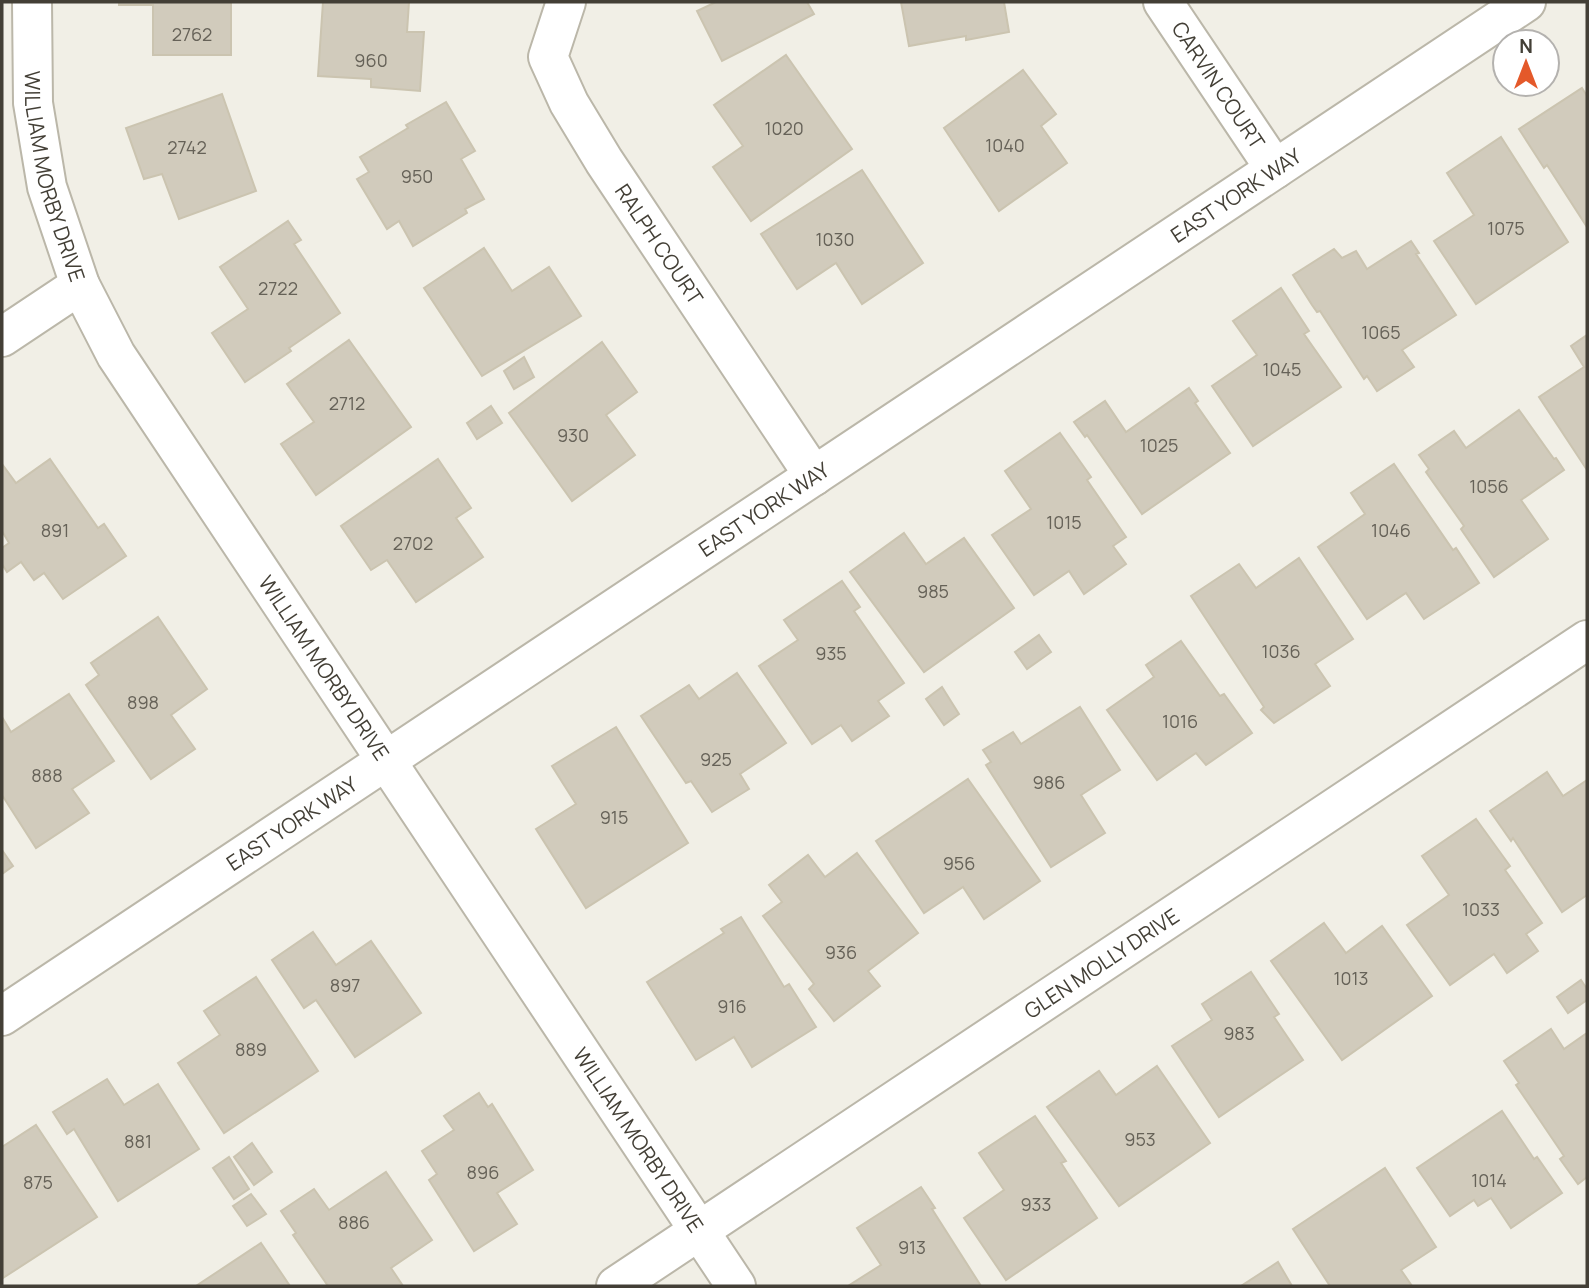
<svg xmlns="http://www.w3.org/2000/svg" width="1589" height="1288" viewBox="0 0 1589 1288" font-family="Manrope,sans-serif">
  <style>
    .building { fill: #d1cbbc; stroke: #cbc4b0; stroke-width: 2 }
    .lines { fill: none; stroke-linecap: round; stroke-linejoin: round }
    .minor-casing { stroke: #bbb7a9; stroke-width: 42 }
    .minor { stroke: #fff; stroke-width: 38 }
    .labels { text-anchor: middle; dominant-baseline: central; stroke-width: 7; stroke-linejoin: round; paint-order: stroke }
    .number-label { font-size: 18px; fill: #666258 }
    .street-label { font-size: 21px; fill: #433f36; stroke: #fff }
  </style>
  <rect width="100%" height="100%" fill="#f1efe6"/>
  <g class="building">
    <polygon points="119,2 231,2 231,55 153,55 153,5 119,5"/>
    <polygon points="323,2 409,2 407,32 424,32 420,91 371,87 371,79 318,76"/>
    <polygon points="716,2 807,2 814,14 722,61 697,11"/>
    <polygon points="901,2 1004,2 1009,32 966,40 966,36 909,46"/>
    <polygon points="786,55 852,149 751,221 713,167 743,146 714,105"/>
    <polygon points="1023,70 1056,114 1041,126 1067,163 999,211 944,128"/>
    <polygon points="1582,88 1587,96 1587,227 1547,165 1544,168 1519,129"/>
    <polygon points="222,94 256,191 179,219 162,174 144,179 126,128"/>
    <polygon points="446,102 475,151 461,159 484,199 465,209 467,213 413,246 399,221 387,229 357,179 369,172 360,157 408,128 406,125"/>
    <polygon points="1501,137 1568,242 1476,304 1434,241 1474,215 1447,173"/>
    <polygon points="862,170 923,263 862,304 836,263 797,289 761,234"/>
    <polygon points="288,221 301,240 294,244 340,313 289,348 291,351 245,382 212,333 248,309 220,267"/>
    <polygon points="1411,241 1419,253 1416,254 1456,315 1402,350 1414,367 1377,391 1367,376 1364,379 1320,311 1317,312 1312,305 1293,275 1334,249 1342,258 1356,251 1367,269"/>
    <polygon points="484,248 512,291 549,267 581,316 482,376 424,288"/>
    <polygon points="1281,288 1309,331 1304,334 1341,387 1253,446 1212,386 1257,355 1233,321"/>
    <polygon points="1587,335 1587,470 1539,397 1584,367 1571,346"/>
    <polygon points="349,340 411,427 316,495 281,444 314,422 287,384"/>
    <polygon points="602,342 637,392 606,415 635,455 572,501 509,413"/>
    <polygon points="524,357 534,377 514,389 504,371"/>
    <polygon points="1189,388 1198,401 1195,403 1230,453 1142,514 1087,435 1085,437 1074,422 1105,401 1126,432"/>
    <polygon points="491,406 502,423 477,439 467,423"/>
    <polygon points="1519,410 1554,459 1556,458 1564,470 1521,500 1548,539 1494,577 1461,529 1464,526 1426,472 1429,469 1419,455 1454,431 1466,448"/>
    <polygon points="1060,433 1091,477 1087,480 1126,537 1113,546 1126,564 1084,594 1069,571 1034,595 992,535 1031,509 1005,471"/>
    <polygon points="50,459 98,528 104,524 126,556 63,599 44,573 34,580 21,562 7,572 2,564 2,548 9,543 2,531 2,464 16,483"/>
    <polygon points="438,459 471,508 456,518 483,557 416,602 387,560 371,570 341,526"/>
    <polygon points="1394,464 1453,550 1456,548 1479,583 1424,619 1406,593 1367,619 1318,547 1365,514 1351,493"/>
    <polygon points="904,533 926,564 964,538 1014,608 924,672 850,572"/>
    <polygon points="1299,558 1353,639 1315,664 1330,686 1274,723 1261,710 1264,707 1191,596 1239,564 1256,588"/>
    <polygon points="842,581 860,607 854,611 904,683 878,701 889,716 852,741 841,725 812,744 759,666 798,640 784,620"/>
    <polygon points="158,617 207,689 171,715 195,749 151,779 86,685 99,675 91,663"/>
    <polygon points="1039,635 1051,652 1027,669 1015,652"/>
    <polygon points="1181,641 1220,696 1224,694 1252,733 1206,765 1196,753 1157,780 1107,710 1154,677 1146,665"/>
    <polygon points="737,673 786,743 740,774 749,789 712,812 691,781 686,783 641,716 689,685 699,699"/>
    <polygon points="942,687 959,714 944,725 926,699"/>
    <polygon points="69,694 114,761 72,789 89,813 36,848 2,795 2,717 11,732"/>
    <polygon points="1080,707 1120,770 1081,795 1105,833 1051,867 986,765 991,762 983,750 1013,732 1021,744"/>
    <polygon points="616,727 688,843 586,908 536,829 576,804 552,766"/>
    <polygon points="1547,772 1563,796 1587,780 1587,895 1562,912 1513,838 1511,841 1490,811"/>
    <polygon points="968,779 1040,881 984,919 963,887 924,913 876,841"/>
    <polygon points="1476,819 1510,866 1505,870 1542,923 1526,934 1538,951 1507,973 1494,954 1450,985 1407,925 1449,895 1422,856"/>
    <polygon points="2,850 13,866 2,874"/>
    <polygon points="857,853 918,933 868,971 880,986 834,1021 809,989 814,984 763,916 782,902 769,885 808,855 825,877"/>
    <polygon points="741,917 784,987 789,984 816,1027 752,1067 734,1037 696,1060 647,982 724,933 721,929"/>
    <polygon points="1324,923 1346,953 1382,926 1432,996 1342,1060 1271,961"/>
    <polygon points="313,932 336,965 371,941 421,1013 355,1057 316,1000 304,1008 272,960"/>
    <polygon points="1251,972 1279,1014 1274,1017 1303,1060 1219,1117 1172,1046 1212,1020 1202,1004"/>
    <polygon points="256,977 318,1071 224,1133 178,1063 220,1035 204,1011"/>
    <polygon points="1581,980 1587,989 1587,1000 1568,1013 1557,997"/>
    <polygon points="1551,1029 1564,1049 1587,1033 1587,1177 1578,1184 1560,1159 1564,1156 1516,1085 1519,1083 1504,1061"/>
    <polygon points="1157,1066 1210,1143 1119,1206 1047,1107 1099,1071 1116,1095"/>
    <polygon points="107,1079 124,1105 158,1084 199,1149 118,1201 74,1129 67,1134 53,1112"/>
    <polygon points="479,1093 488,1107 492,1104 533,1170 497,1193 517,1224 474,1251 429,1180 437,1174 422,1151 454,1130 444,1116"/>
    <polygon points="1502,1111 1534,1159 1537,1157 1562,1193 1511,1228 1491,1198 1478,1206 1474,1200 1450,1216 1417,1168"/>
    <polygon points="1035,1116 1066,1161 1061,1163 1097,1218 1006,1280 964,1218 1004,1190 979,1153"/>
    <polygon points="36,1125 97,1217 3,1278 2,1147"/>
    <polygon points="252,1143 272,1172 254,1185 234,1157"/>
    <polygon points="229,1157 249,1189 234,1199 213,1168"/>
    <polygon points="1385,1168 1436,1247 1401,1270 1412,1286 1330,1286 1293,1229"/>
    <polygon points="386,1172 432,1240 391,1268 403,1286 328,1286 293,1235 296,1233 281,1211 314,1189 329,1210"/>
    <polygon points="921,1187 935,1208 932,1209 981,1286 848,1286 881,1265 857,1228"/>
    <polygon points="251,1194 266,1214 247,1226 233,1206"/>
    <polygon points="261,1243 290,1286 196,1286"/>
    <polygon points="1278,1262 1292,1286 1241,1286"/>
  </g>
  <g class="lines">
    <defs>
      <g id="minor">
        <path id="s1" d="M32,2l1,101 14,84 33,98 36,70 620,931"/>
        <path id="s2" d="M566,2l-18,55 21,46 35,58 210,315"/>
        <path id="s3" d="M1163,2l112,167"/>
        <polyline points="2,337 80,285"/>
        <path id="s4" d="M2,1016l1524,-1014"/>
        <path id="s5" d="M616,1286l971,-646"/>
      </g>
    </defs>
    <use href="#minor" class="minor-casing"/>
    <use href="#minor" class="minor"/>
  </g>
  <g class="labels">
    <g class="number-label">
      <text x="192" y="34">2762</text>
      <text x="371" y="60">960</text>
      <text x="784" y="128">1020</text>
      <text x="1005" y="145">1040</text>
      <text x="187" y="147">2742</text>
      <text x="417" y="176">950</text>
      <text x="1506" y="228">1075</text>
      <text x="835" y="239">1030</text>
      <text x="278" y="288">2722</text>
      <text x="1381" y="332">1065</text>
      <text x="1282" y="369">1045</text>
      <text x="347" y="403">2712</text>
      <text x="573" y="435">930</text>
      <text x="1159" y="445">1025</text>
      <text x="1489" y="486">1056</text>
      <text x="1064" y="522">1015</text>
      <text x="55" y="530">891</text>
      <text x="1391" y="530">1046</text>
      <text x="413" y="543">2702</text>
      <text x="933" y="591">985</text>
      <text x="1281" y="651">1036</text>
      <text x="831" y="653">935</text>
      <text x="143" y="702">898</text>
      <text x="1180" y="721">1016</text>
      <text x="716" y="759">925</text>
      <text x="47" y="775">888</text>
      <text x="1049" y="782">986</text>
      <text x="614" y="817">915</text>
      <text x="959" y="863">956</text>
      <text x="1481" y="909">1033</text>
      <text x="841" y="952">936</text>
      <text x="1351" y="978">1013</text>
      <text x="345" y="985">897</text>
      <text x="732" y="1006">916</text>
      <text x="1239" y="1033">983</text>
      <text x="251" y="1049">889</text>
      <text x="1140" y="1139">953</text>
      <text x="138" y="1141">881</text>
      <text x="483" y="1172">896</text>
      <text x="1489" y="1180">1014</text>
      <text x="38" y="1182">875</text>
      <text x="1036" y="1204">933</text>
      <text x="354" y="1222">886</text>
      <text x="912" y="1247">913</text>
    </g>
    <g class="street-label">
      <text stroke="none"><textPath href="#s3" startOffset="100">CARVIN COURT</textPath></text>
      <text stroke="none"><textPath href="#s1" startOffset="177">WILLIAM MORBY DRIVE</textPath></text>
      <text stroke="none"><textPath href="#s4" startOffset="1482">EAST YORK WAY</textPath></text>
      <text stroke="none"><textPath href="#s2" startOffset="276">RALPH COURT</textPath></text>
      <text stroke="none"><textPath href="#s4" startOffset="915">EAST YORK WAY</textPath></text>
      <text stroke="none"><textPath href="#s1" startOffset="744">WILLIAM MORBY DRIVE</textPath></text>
      <text stroke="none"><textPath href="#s4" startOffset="348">EAST YORK WAY</textPath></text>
      <text stroke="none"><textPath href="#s5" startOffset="583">GLEN MOLLY DRIVE</textPath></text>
      <text stroke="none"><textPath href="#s1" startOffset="1311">WILLIAM MORBY DRIVE</textPath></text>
    </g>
  </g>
  <rect width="1589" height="1288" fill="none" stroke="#433f36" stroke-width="7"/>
  <g transform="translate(1526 63)"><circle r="33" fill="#ffffff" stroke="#b4b2af" stroke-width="2"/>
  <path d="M0-5L12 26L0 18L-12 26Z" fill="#e4592a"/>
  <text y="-10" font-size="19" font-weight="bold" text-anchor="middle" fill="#433f36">N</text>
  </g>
</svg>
